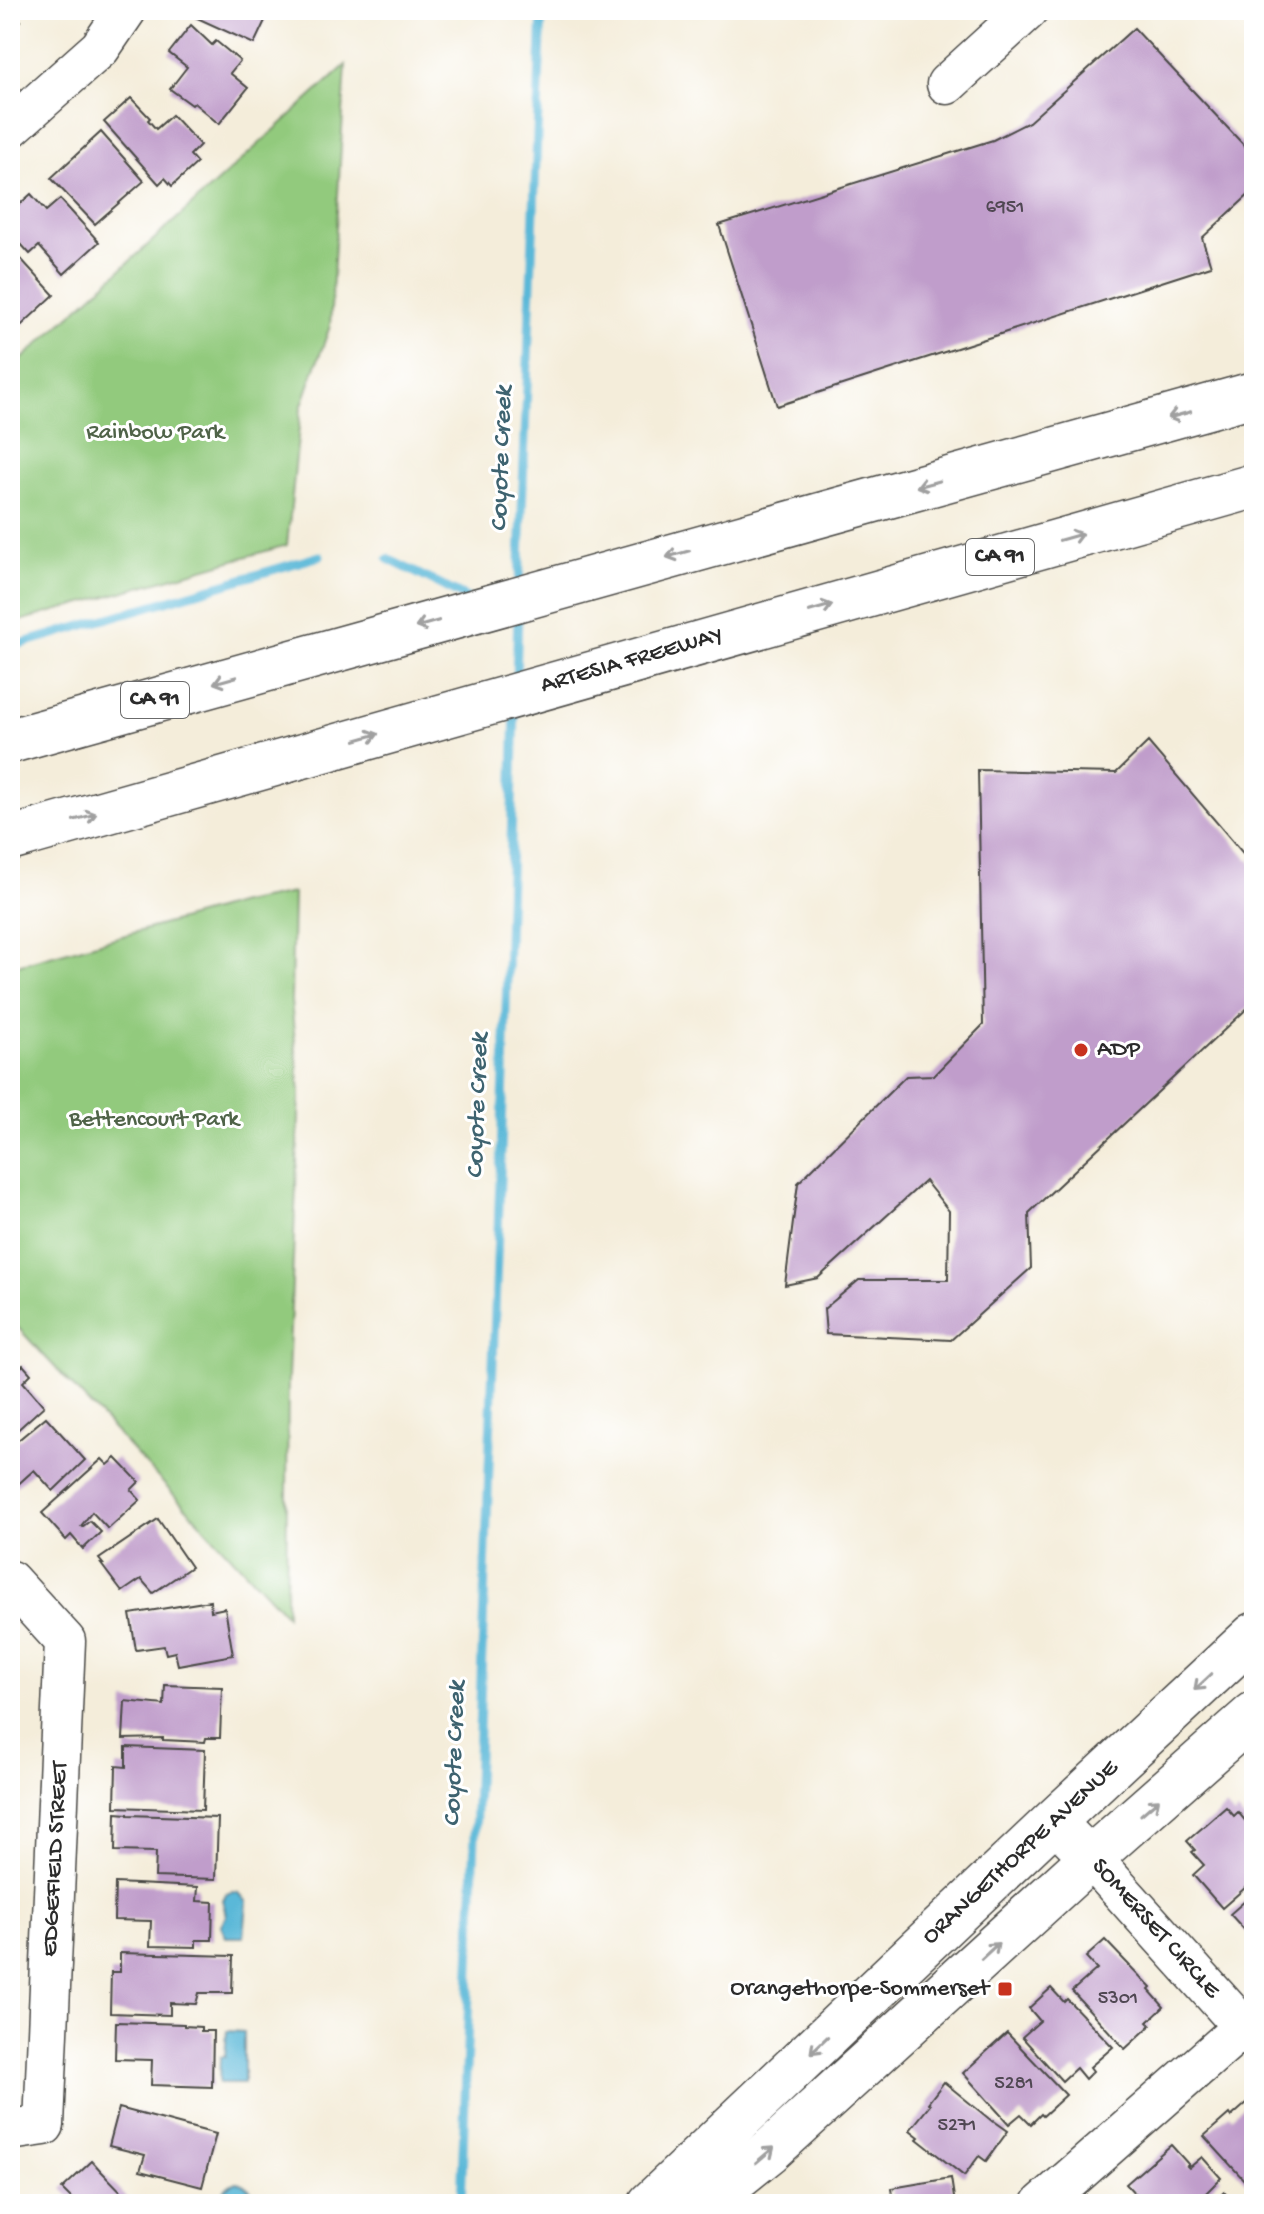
<svg xmlns="http://www.w3.org/2000/svg" width="1264" height="2214" viewBox="0 0 1264 2214" font-family="'Gochi Hand',sans-serif">
  <style>
    .green { fill: #92ca7d; stroke: #5e7a54; stroke-width: 2 }
    .water { fill: #5ab8d8; stroke: #427282; stroke-width: 2 }
    .lines { fill: none; stroke-linecap: round; stroke-linejoin: round }
    .stream { stroke: #5ab8d8; stroke-width: 9 }
    .building { fill: #c09dcb }
    .minor-casing { stroke: #494845; stroke-width: 43 }
    .major-casing { stroke: #494845; stroke-width: 47 }
    .highway-casing { stroke: #494845; stroke-width: 47 }
    .minor { stroke: #fff; stroke-width: 40 }
    .major { stroke: #fff; stroke-width: 44 }
    .highway { stroke: #fff; stroke-width: 44 }
    .oneway { stroke: #a0a0a0 }
    .poi-dot { fill: #c8321e; stroke: #fff; stroke-width: 3 }
    .labels { text-anchor: middle; dominant-baseline: central; stroke-width: 6; stroke-linejoin: round; paint-order: stroke }
    .number-label { font-size: 20px; fill: #504853 }
    .shield { fill: #fff; stroke: #6b6b6b; stroke-width: 2 }
    .shield-label { font-size: 22px; font-weight: bold; fill: #2b2b2b }
    .park-label { font-size: 24px; fill: #4f6348; stroke: #fff }
    .street-label { font-size: 24px; fill: #2b2b2b; stroke: #fff }
    .poi-label { font-size: 24px; fill: #2b2b2b; stroke: #fff; text-anchor: start }
    .water-label { font-size: 26px; font-style: italic; fill: #3e6370; stroke: #fff }
  </style>
  <rect width="100%" height="100%" fill="#fff"/>
  <filter id="ink" filterUnits="userSpaceOnUse"><feTurbulence type="fractalNoise" baseFrequency=".0125" numOctaves="2"/><feDisplacementMap in="SourceGraphic" scale="16" xChannelSelector="R" yChannelSelector="G"/><feConvolveMatrix kernelMatrix="1 2 1 2 8 2 1 2 1" color-interpolation-filters="sRGB"/></filter>
  <filter id="wash" filterUnits="userSpaceOnUse"><feTurbulence type="fractalNoise" baseFrequency=".006" numOctaves="4" result="noise"/><feDisplacementMap in="SourceGraphic" scale="32" xChannelSelector="R" yChannelSelector="G"/><feGaussianBlur stdDeviation="1.8" result="paint"/><feColorMatrix in="noise" values="0 0 0 0 0 0 0 0 0 0 0 0 0 0 0 0 0 1.4 0 .05"/><feComposite in="paint" operator="in"/></filter>
  <g filter="url(#wash)">
    <rect width="100%" height="100%" fill="#f4edda"/>
    <g class="green">
      <polygon points="346,65 330,326 301,408 287,545 10,624 10,370"/>
      <polygon points="293,893 291,1001 300,1092 288,1377 286,1615 10,1319 10,967 241,903"/>
    </g>
    <g class="water">
      <polygon points="232,1892 239,1893 247,1902 244,1937 226,1937 221,1925 226,1916 223,1900 226,1894"/>
      <polygon points="227,2031 244,2032 244,2083 219,2083 220,2057 225,2057"/>
      <path d="M236,2182c10,1 13,6 18,14l-4,8h-29c0,-10 5,-18 15,-22z"/>
    </g>
    <g class="lines">
      <g class="stream">
        <polyline points="388,559 467,598"/>
        <polyline points="519,586 542,10"/>
        <polyline points="10,647 320,556"/>
        <polyline points="516,682 518,613"/>
        <polyline points="461,2204 504,1074 515,709"/>
      </g>
    </g>
    <g id="blocks">
      <g class="building">
        <polygon points="10,10 21,21 10,31"/>
        <polygon points="198,10 270,10 254,44 195,17"/>
        <polygon points="191,25 212,45 216,41 240,61 230,73 248,88 219,124 194,103 192,105 170,89 187,67 169,53"/>
        <polygon points="1134,28 1254,156 1254,190 1202,238 1211,266 777,406 719,225 993,140 1029,122"/>
        <polygon points="131,98 150,118 148,120 156,129 172,115 200,145 190,155 197,163 172,186 165,178 159,184 104,122"/>
        <polygon points="101,132 144,181 95,224 51,178"/>
        <polygon points="31,194 46,211 60,199 99,242 64,274 39,246 30,254 10,232 10,213"/>
        <polygon points="10,247 54,295 10,336"/>
        <polygon points="1148,742 1254,866 1254,1002 1029,1213 1031,1268 951,1340 826,1334 824,1309 859,1280 948,1280 949,1211 925,1181 818,1278 785,1285 798,1183 906,1076 934,1075 983,1025 978,770 1116,773"/>
        <polygon points="23,1365 31,1374 23,1382 44,1406 13,1434 10,1434 10,1368 15,1373"/>
        <polygon points="46,1417 85,1460 53,1491 34,1470 15,1487 10,1482 10,1447"/>
        <polygon points="116,1458 139,1482 131,1490 140,1500 108,1529 92,1512 81,1526 82,1527 90,1521 101,1532 83,1549 71,1535 66,1540 42,1513 102,1459 108,1465"/>
        <polygon points="158,1519 191,1567 153,1593 141,1579 122,1592 101,1564 103,1564 99,1559"/>
        <polygon points="210,1601 211,1611 225,1608 233,1655 178,1665 175,1652 166,1654 164,1646 136,1650 130,1614"/>
        <polygon points="165,1685 222,1687 220,1738 206,1738 205,1742 163,1740 163,1738 123,1739 125,1701 164,1705"/>
        <polygon points="126,1747 205,1750 203,1810 115,1807 116,1766 126,1767"/>
        <polygon points="1226,1807 1234,1816 1238,1812 1248,1824 1254,1819 1254,1880 1222,1908 1193,1875 1204,1865 1192,1852 1195,1850 1187,1841"/>
        <polygon points="116,1813 128,1814 128,1815 218,1818 216,1879 155,1877 156,1852 115,1851"/>
        <polygon points="115,1883 198,1887 197,1901 213,1902 212,1940 196,1940 196,1947 150,1946 151,1921 114,1920"/>
        <polygon points="1254,1893 1254,1934 1251,1937 1230,1914"/>
        <polygon points="1105,1940 1151,1988 1149,1990 1164,2007 1148,2022 1151,2025 1125,2049 1072,1991 1097,1969 1086,1957"/>
        <polygon points="120,1953 233,1956 232,1993 199,1993 196,2004 170,2003 170,2015 110,2013 111,1972 120,1972"/>
        <polygon points="1051,1988 1064,2002 1067,1999 1113,2047 1090,2067 1093,2071 1085,2079 1076,2068 1062,2081 1022,2037 1040,2021 1029,2008"/>
        <polygon points="116,2022 184,2024 184,2026 201,2027 201,2031 213,2031 212,2087 151,2085 152,2060 115,2059"/>
        <polygon points="1007,2033 1066,2095 1043,2116 1041,2114 1031,2124 1021,2114 1009,2124 963,2073"/>
        <polygon points="944,2082 993,2122 994,2121 1008,2131 986,2161 979,2156 964,2176 917,2139 919,2137 910,2130 930,2105 928,2103"/>
        <polygon points="1249,2101 1254,2106 1254,2191 1204,2136 1229,2114 1231,2117"/>
        <polygon points="119,2108 216,2134 202,2187 140,2171 145,2155 109,2146"/>
        <polygon points="1171,2145 1189,2165 1187,2166 1189,2168 1202,2157 1221,2178 1195,2204 1140,2204 1136,2199 1138,2197 1126,2184"/>
        <polygon points="92,2161 101,2171 133,2204 77,2204 62,2189"/>
        <polygon points="951,2178 955,2204 894,2204 892,2188"/>
        <polygon points="1224,2192 1235,2204 1207,2204 1212,2200 1214,2202"/>
      </g>
    </g>
  </g>
  <g filter="url(#ink)">
    <use href="#blocks" fill-opacity="0" stroke="#494845" stroke-width="2"/>
    <g class="lines">
      <defs>
        <g id="minor">
          <polyline points="947,84 1028,10"/>
          <polyline points="10,128 100,48 126,10"/>
          <polyline points="10,1581 65,1641 44,2125 10,2130"/>
          <polyline points="1054,1821 1091,1858 1254,2039"/>
          <polyline points="1042,2204 1243,2027"/>
        </g>
        <g id="major">
          <polyline points="650,2204 1054,1821 1254,1635"/>
          <polyline points="704,2204 770,2151 1091,1858 1254,1714"/>
        </g>
        <g id="highway">
          <polyline points="10,741 1254,394"/>
          <polyline points="10,839 1254,486"/>
        </g>
      </defs>
      <use href="#minor" class="minor-casing"/>
      <use href="#major" class="major-casing"/>
      <use href="#highway" class="highway-casing"/>
      <use href="#minor" class="minor"/>
      <use href="#major" class="major"/>
      <use href="#highway" class="highway"/>
    </g>
    <defs><path id="oneway-shaft" d="M-6 0H5M1.5-3L5.5 0L1.5 3" fill="none" stroke-width="1.6" stroke-linecap="round" stroke-linejoin="round" transform="scale(2)"/></defs>
    <g class="oneway">
      <use href="#oneway-shaft" transform="translate(1179 415) rotate(165)"/>
      <use href="#oneway-shaft" transform="translate(928 484) rotate(165)"/>
      <use href="#oneway-shaft" transform="translate(1071 537) rotate(-16)"/>
      <use href="#oneway-shaft" transform="translate(678 554) rotate(164)"/>
      <use href="#oneway-shaft" transform="translate(821 608) rotate(-16)"/>
      <use href="#oneway-shaft" transform="translate(427 624) rotate(164)"/>
      <use href="#oneway-shaft" transform="translate(225 680) rotate(164)"/>
      <use href="#oneway-shaft" transform="translate(367 737) rotate(-16)"/>
      <use href="#oneway-shaft" transform="translate(85 817) rotate(-16)"/>
      <use href="#oneway-shaft" transform="translate(1203 1682) rotate(137)"/>
      <use href="#oneway-shaft" transform="translate(1150 1807) rotate(-41)"/>
      <use href="#oneway-shaft" transform="translate(990 1951) rotate(-43)"/>
      <use href="#oneway-shaft" transform="translate(819 2045) rotate(136)"/>
      <use href="#oneway-shaft" transform="translate(765 2155) rotate(-40)"/>
    </g>
  </g>
  <g class="poi-dot">
    <circle cx="1081" cy="1050" r="8"/>
    <rect x="997" y="1981" width="16" height="16" rx="4"/>
  </g>
  <g class="labels">
    <g class="number-label">
      <text x="1005" y="208">6951</text>
      <text x="1118" y="1999">5301</text>
      <text x="1014" y="2084">5281</text>
      <text x="957" y="2126">5271</text>
    </g>
    <g class="shield">
      <rect x="966" y="539" width="68" height="36" rx="6"/>
      <rect x="121" y="682" width="68" height="36" rx="6"/>
    </g>
    <g class="shield-label">
      <text x="1000" y="557">CA 91</text>
      <text x="155" y="700">CA 91</text>
    </g>
    <g class="park-label">
      <text x="155" y="433">Rainbow Park</text>
      <text x="154" y="1120">Bettencourt Park</text>
    </g>
    <g class="street-label">
      <text transform="translate(632 661) rotate(-16)">ARTESIA FREEWAY</text>
      <text transform="translate(1021 1853) rotate(-43)">ORANGETHORPE AVENUE</text>
      <text transform="translate(56 1859) rotate(-87)">EDGEFIELD STREET</text>
      <text transform="translate(1155 1929) rotate(48)">SOMERSET CIRCLE</text>
    </g>
    <g class="poi-label">
      <text x="1097" y="1050">ADP</text>
      <text x="989" y="1989" text-anchor="end">Orangethorpe-Sommerset</text>
    </g>
    <g class="water-label">
      <text transform="translate(503 459) rotate(-88)">Coyote Creek</text>
      <text transform="translate(479 1106) rotate(-88)">Coyote Creek</text>
      <text transform="translate(456 1754) rotate(-88)">Coyote Creek</text>
    </g>
  </g>
  <rect width="1264" height="2214" fill="none" stroke="#fff" stroke-width="40"/>
</svg>
